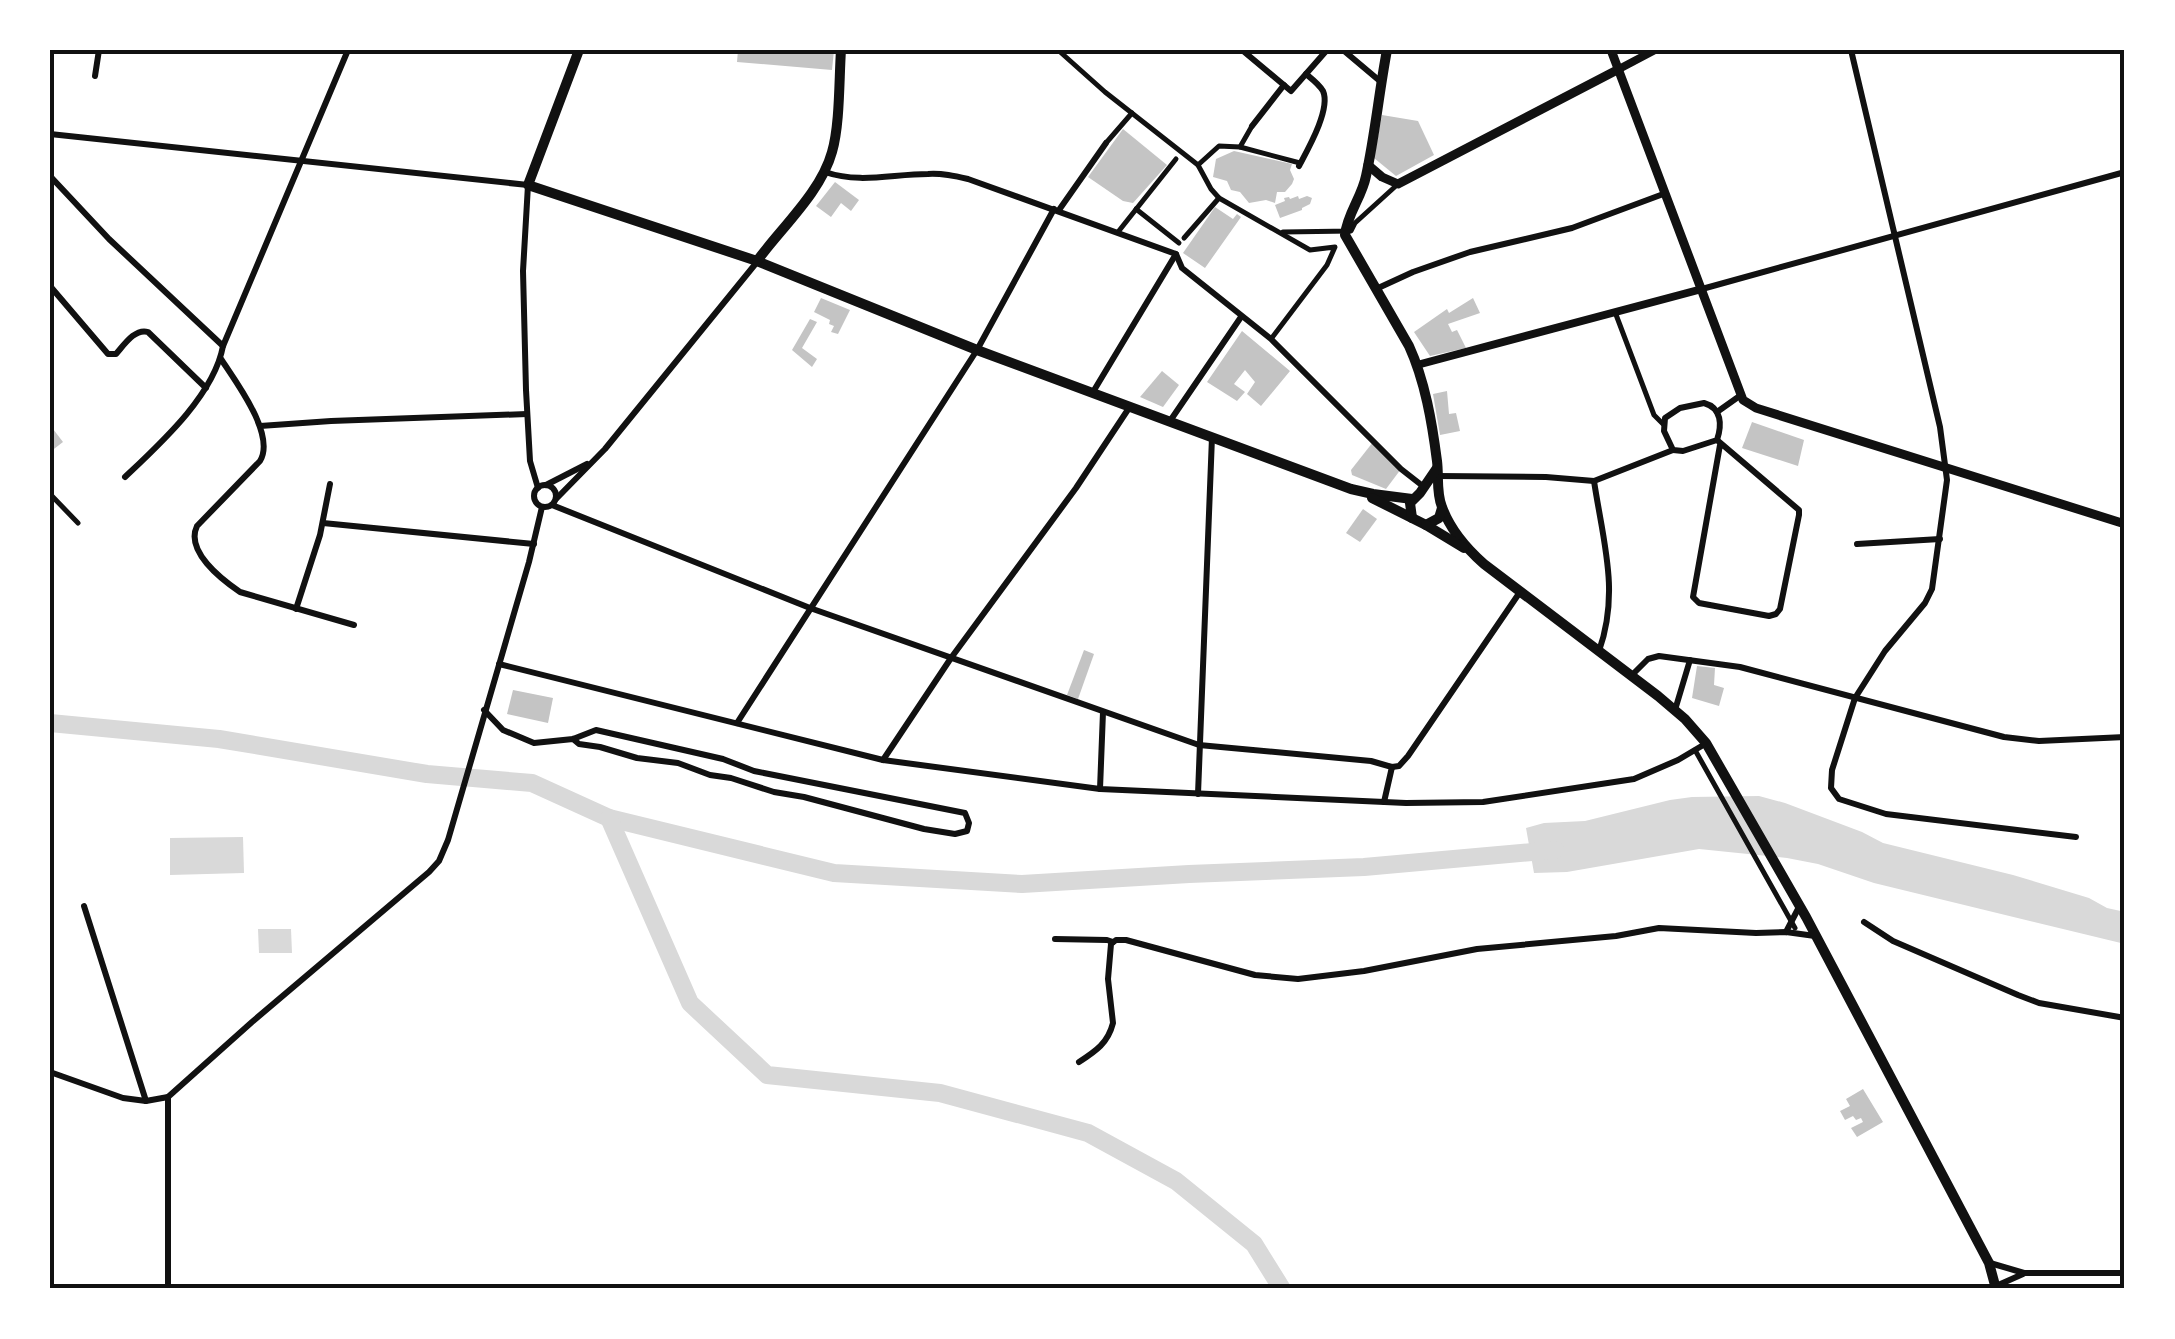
<svg xmlns="http://www.w3.org/2000/svg" width="2175" height="1339" viewBox="0 0 2175 1339" font-family="Helvetica,sans-serif">
  <style>
    .water { fill: #d9d9d9 }
    .lines { fill: none; stroke-linecap: round; stroke-linejoin: round }
    .river { stroke: #d9d9d9; stroke-width: 18 }
    .building { fill: #c4c4c4 }
    .pedestrian { stroke: #111; stroke-width: 5 }
    .minor { stroke: #111; stroke-width: 6 }
    .tertiary { stroke: #111; stroke-width: 8 }
    .secondary { stroke: #111; stroke-width: 9 }
    .primary { stroke: #111; stroke-width: 10 }
    .neatline { fill: none; stroke: #111; stroke-width: 4 }
  </style>
  <rect width="100%" height="100%" fill="#fff"/>
  <g class="water">
    <polygon points="1759,796 1785,803 1862,832 1883,843 2013,875 2089,898 2107,908 2125,912 2125,944 1874,883 1818,864 1787,858 1699,849 1567,872 1534,873 1526,828 1544,823 1585,821 1670,800 1692,797"/>
    <polygon points="243,837 244,873 170,875 170,838"/>
    <polygon points="258,929 291,929 292,953 259,953"/>
  </g>
  <g class="lines">
    <g class="river">
      <polyline points="50,723 219,739 427,774 532,783 609,818 834,873 1022,884 1189,874 1364,867 1555,850"/>
      <polyline points="609,818 690,1003 767,1075 940,1093 1088,1133 1176,1181 1254,1244 1282,1289"/>
    </g>
  </g>
  <g class="building">
    <polygon points="738,50 834,50 832,70 737,62"/>
    <polygon points="1382,115 1418,121 1434,155 1396,176 1374,158"/>
    <polygon points="1123,129 1167,165 1133,203 1123,201 1088,177"/>
    <polygon points="1234,151 1292,164 1290,170 1294,179 1292,184 1285,192 1277,192 1275,203 1266,200 1249,203 1240,192 1231,190 1227,181 1213,177 1216,159"/>
    <polygon points="835,182 859,200 851,211 841,203 831,217 816,206"/>
    <polygon points="1298,196 1299,199 1307,196 1312,198 1310,204 1302,208 1302,210 1280,218 1275,205 1285,201 1284,198 1289,197 1290,199"/>
    <polygon points="1215,207 1233,219 1237,214 1241,217 1205,268 1183,253"/>
    <polygon points="821,298 850,310 838,334 831,332 834,326 829,324 830,320 814,312"/>
    <polygon points="1473,298 1480,313 1448,324 1452,332 1457,330 1466,348 1430,356 1414,332 1447,309 1449,313"/>
    <polygon points="810,319 817,322 802,348 817,359 812,367 792,350"/>
    <polygon points="1242,331 1290,371 1261,406 1247,394 1255,382 1245,370 1234,384 1245,392 1237,401 1207,382"/>
    <polygon points="1162,371 1179,385 1163,407 1140,397"/>
    <polygon points="1447,391 1449,414 1456,413 1460,431 1440,435 1433,394"/>
    <polygon points="1752,422 1804,440 1798,466 1742,448"/>
    <polygon points="50,425 63,442 50,452"/>
    <polygon points="1373,442 1401,469 1386,489 1352,475 1351,470"/>
    <polygon points="1363,509 1377,519 1360,542 1346,533"/>
    <polygon points="1084,650 1094,654 1078,699 1067,695"/>
    <polygon points="1697,666 1715,668 1714,685 1724,688 1719,706 1692,698"/>
    <polygon points="513,690 553,698 548,723 507,714"/>
    <polygon points="1863,1089 1883,1122 1857,1137 1851,1128 1863,1122 1861,1118 1856,1120 1853,1116 1845,1120 1840,1111 1850,1106 1846,1099"/>
  </g>
  <g class="lines">
    <g class="pedestrian">
      <polyline points="1058,50 1105,92 1198,165 1211,189 1219,198 1310,250 1335,247 1327,265 1271,339"/>
      <polyline points="1106,143 1132,113"/>
      <polyline points="1240,147 1300,163"/>
      <polyline points="1198,165 1219,146 1240,147 1252,126"/>
      <polyline points="1136,209 1179,243"/>
      <polyline points="1118,232 1176,159"/>
      <polyline points="1283,232 1351,231 1355,223 1398,184"/>
      <polyline points="1184,238 1219,198"/>
      <polyline points="1615,312 1654,415 1663,424"/>
      <polyline points="50,494 78,523"/>
      <polyline points="1695,750 1795,928"/>
    </g>
    <g class="minor">
      <polyline points="1242,50 1291,91 1327,50"/>
      <polyline points="1343,50 1381,82"/>
      <polyline points="1851,50 1940,427 1947,480 1932,589 1925,603 1885,651 1855,698 1832,770 1831,788 1839,799 1886,814 2076,837"/>
      <polyline points="95,76 99,50"/>
      <polyline points="1252,126 1284,85"/>
      <polyline points="50,134 528,185 523,271 526,390 530,461 538,488"/>
      <path d="M1299,166c9,-17 32,-57 24,-75 -4,-7 -11,-12 -17,-17"/>
      <path d="M825,172c35,12 67,2 103,2 14,-1 27,2 40,5l208,75 6,14 89,71 130,130 23,18"/>
      <polyline points="50,176 109,239 223,346"/>
      <polyline points="1059,210 1106,143"/>
      <path d="M50,286l58,68h8c8,-9 19,-26 32,-22l58,56"/>
      <polyline points="1376,289 1413,272 1470,252 1572,228 1666,193"/>
      <polyline points="1702,289 2125,172"/>
      <path d="M221,359c15,23 55,76 39,102l-63,65c-12,25 24,53 43,66l114,33"/>
      <polyline points="1093,392 1176,254"/>
      <path d="M1704,403c18,5 18,22 13,37l-34,11 -10,-1 -9,-19 1,-13 15,-10z"/>
      <polyline points="1717,412 1741,395"/>
      <polyline points="1170,421 1241,317"/>
      <polyline points="260,426 331,421 527,414"/>
      <polyline points="1717,440 1799,510 1799,515 1780,609 1776,614 1769,616 1699,603 1693,597 1720,445"/>
      <polyline points="1438,476 1546,477 1594,481 1673,450"/>
      <path d="M125,477c36,-34 89,-82 98,-131l125,-296"/>
      <path d="M1594,481c9,60 26,111 5,170"/>
      <circle cx="545" cy="496" r="11"/>
      <polyline points="546,485 587,464"/>
      <polyline points="556,499 605,449 757,262"/>
      <polyline points="552,505 810,608 1199,745 1371,761 1392,767"/>
      <polyline points="323,523 534,544"/>
      <polyline points="1857,544 1940,539"/>
      <polyline points="296,609 320,535 330,484"/>
      <polyline points="499,664 883,760 1100,789 1406,803 1483,802 1634,779 1678,760 1705,744"/>
      <polyline points="1632,675 1648,659 1659,656 1740,667 2004,737 2039,741 2125,737"/>
      <polyline points="484,710 503,730 534,743 573,739 596,730 723,759 754,771 965,813 969,823 967,831 955,834 924,829 804,797 774,792 731,778 710,775 678,763 637,758 600,747 579,744 573,739"/>
      <polyline points="1675,710 1690,660"/>
      <polyline points="737,723 977,350 1054,209"/>
      <polyline points="883,760 951,658 1076,488 1129,408"/>
      <polyline points="1392,767 1399,766 1408,756 1520,592"/>
      <polyline points="1100,789 1103,712"/>
      <polyline points="1198,794 1212,437"/>
      <polyline points="1384,802 1392,767"/>
      <polyline points="84,906 146,1101"/>
      <polyline points="1864,922 1893,941 2018,995 2039,1003 2125,1018"/>
      <polyline points="1786,932 1799,907"/>
      <polyline points="1055,939 1107,940 1113,942"/>
      <path d="M1079,1062c17,-11 29,-19 34,-39l-5,-44 3,-35 5,-4h10l129,35 43,4 66,-8 113,-22 139,-13 43,-8 97,5 30,-1 29,4"/>
      <polyline points="50,1072 123,1098 146,1101 168,1097 252,1022 429,872 439,861 448,840 529,562 542,507"/>
      <polyline points="168,1097 168,1289"/>
      <polyline points="1990,1263 2024,1273 2125,1273"/>
      <polyline points="1996,1286 2023,1274"/>
    </g>
    <g class="tertiary">
      <polyline points="1619,69 1655,50"/>
      <polyline points="1417,365 1702,289"/>
    </g>
    <g class="secondary">
      <polyline points="1611,50 1743,400 1756,408 2125,524"/>
      <polyline points="1368,165 1382,177 1398,184 1619,69"/>
    </g>
    <g class="primary">
      <polyline points="579,50 528,185 757,261 977,350 1351,489 1373,494 1412,499"/>
      <path d="M1387,50c-8,42 -12,85 -21,126 -4,21 -19,38 -21,59l64,111c16,35 23,76 28,115 2,15 -1,32 5,46 8,22 25,42 42,57l174,132 27,23 21,24 100,174 183,346 7,26"/>
      <path d="M757,261c25,-34 64,-69 75,-109 8,-27 7,-73 9,-102"/>
      <polyline points="1372,498 1426,525 1439,518 1442,508"/>
      <polyline points="1412,518 1410,503 1420,493 1437,468"/>
      <polyline points="1426,525 1464,548"/>
    </g>
  </g>
  <rect width="2175" height="1339" fill="none" stroke="#ffffff" stroke-width="105"/>
  <rect x="52" y="52" width="2070" height="1234" class="neatline"/>
</svg>
